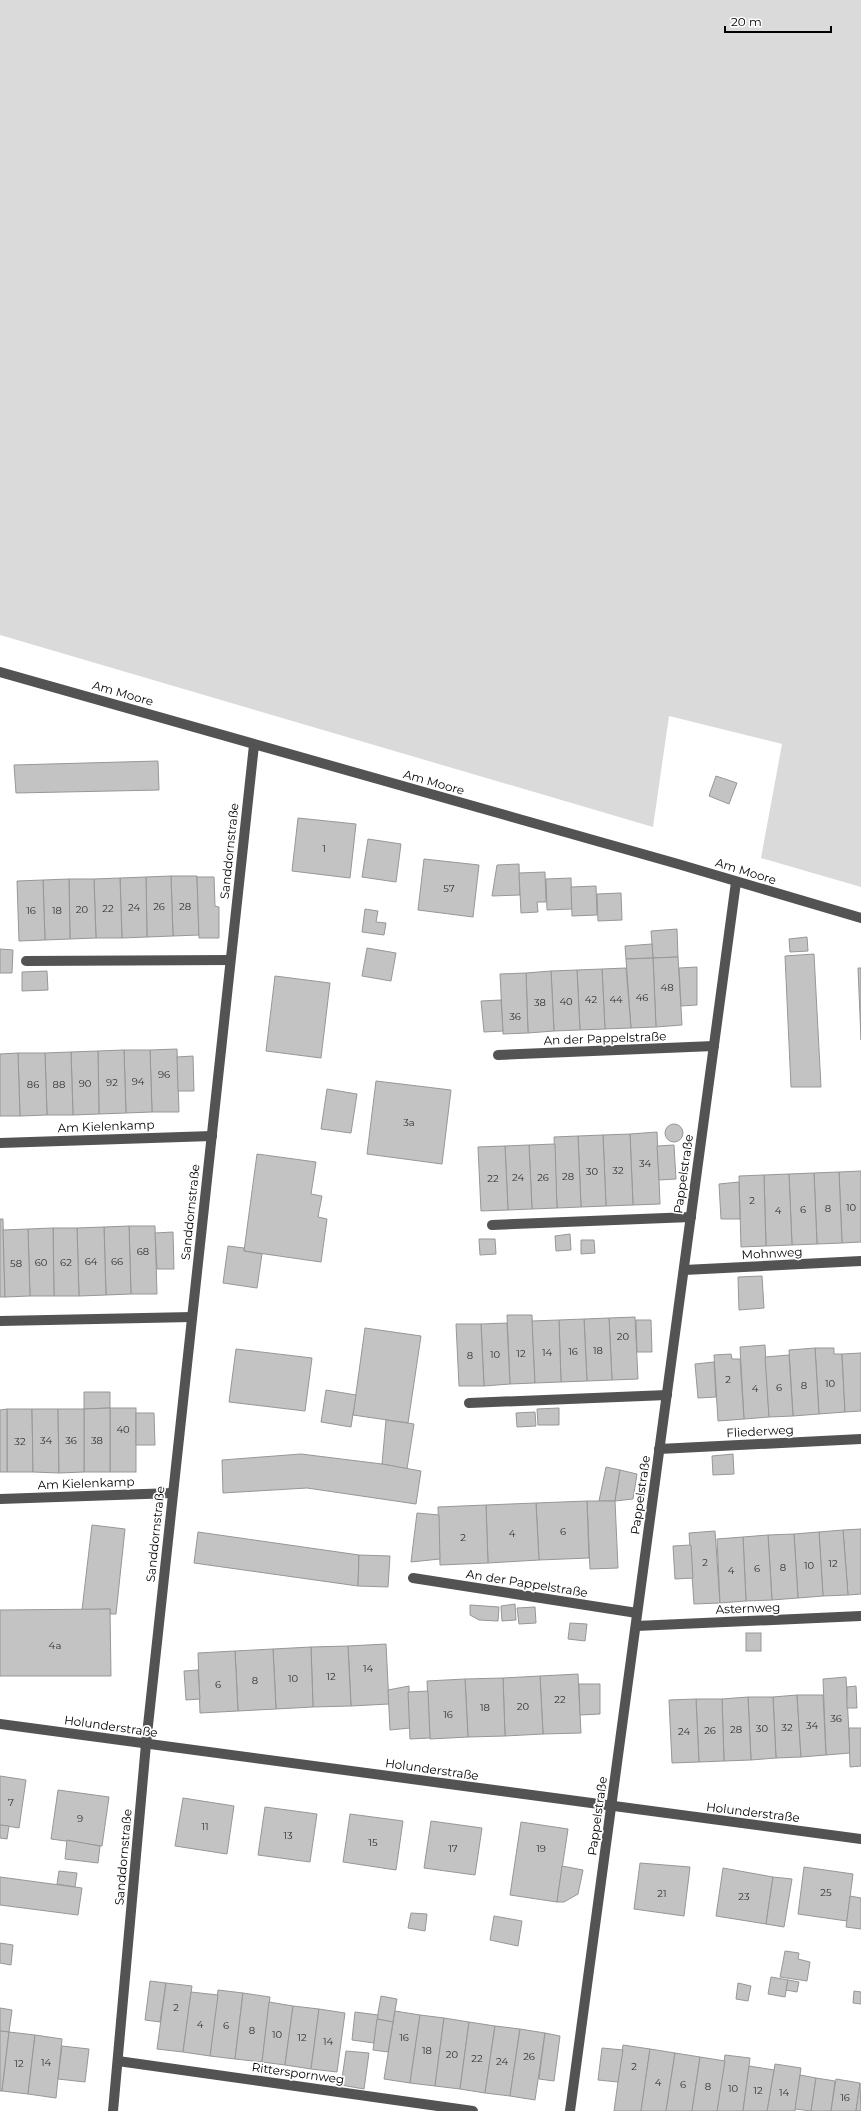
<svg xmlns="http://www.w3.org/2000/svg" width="861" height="2111" viewBox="0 0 861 2111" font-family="Montserrat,sans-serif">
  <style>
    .green { fill: #dadada }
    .building { fill: #c3c3c3; stroke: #979797 }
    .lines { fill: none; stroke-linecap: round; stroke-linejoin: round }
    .minor { stroke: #535353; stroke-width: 10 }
    .labels { text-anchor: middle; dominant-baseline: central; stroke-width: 3.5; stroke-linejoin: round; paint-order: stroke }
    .number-label { font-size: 10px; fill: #313131 }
    .street-label { font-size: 12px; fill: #000; stroke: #fff }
  </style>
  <rect width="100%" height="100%" fill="#fff"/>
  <polygon class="green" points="0,0 861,0 861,887 761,858 782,744 669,716 653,827 0,635"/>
  <g class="building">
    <polygon points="158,761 159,790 16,793 14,765"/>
    <polygon points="716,776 737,783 729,804 709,796"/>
    <polygon points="298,818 356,824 350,878 292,871"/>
    <polygon points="368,839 401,844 396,882 362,877"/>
    <polygon points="424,859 479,865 473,917 418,910"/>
    <polygon points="519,864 520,895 492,896 497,865"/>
    <polygon points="545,872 546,902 537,902 538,912 521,913 519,873"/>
    <polygon points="171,876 197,876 199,935 173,936"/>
    <polygon points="171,876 173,936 147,937 146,877"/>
    <polygon points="146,877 147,937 122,938 120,878"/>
    <polygon points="197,877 214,877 215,906 219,907 219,938 199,938"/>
    <polygon points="120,878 122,938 96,938 94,879"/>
    <polygon points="571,878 572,909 547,910 546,879"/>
    <polygon points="69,879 94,879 96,938 70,939"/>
    <polygon points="69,879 70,939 45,940 43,880"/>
    <polygon points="43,880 45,940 19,941 17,881"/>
    <polygon points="596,886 597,915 572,916 571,887"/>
    <polygon points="621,893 622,920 598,921 597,894"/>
    <polygon points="365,909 378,911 376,922 386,923 384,935 362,932"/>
    <polygon points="677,929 678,957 653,958 651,931"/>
    <polygon points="807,937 808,951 790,952 789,939"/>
    <polygon points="652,944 653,958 626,959 625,946"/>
    <polygon points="367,948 396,953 391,981 362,976"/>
    <polygon points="0,949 13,950 12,973 0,973"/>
    <polygon points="814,954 821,1087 791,1087 785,956"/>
    <polygon points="678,957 682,1025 656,1027 653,958"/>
    <polygon points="653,958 656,1027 631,1028 626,959"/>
    <polygon points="697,967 697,1005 681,1006 679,968"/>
    <polygon points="626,968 631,1028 605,1029 602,969"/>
    <polygon points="858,968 861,968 861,1040"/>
    <polygon points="602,969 605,1029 580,1030 577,970"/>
    <polygon points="577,970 580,1030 554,1031 551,971"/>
    <polygon points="47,971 48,990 22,991 22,972"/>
    <polygon points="551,971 554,1031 528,1033 526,973"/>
    <polygon points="526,973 528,1033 503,1034 500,974"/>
    <polygon points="275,976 330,983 321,1058 266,1051"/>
    <polygon points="501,1000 503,1031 484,1032 481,1001"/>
    <polygon points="177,1049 179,1112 152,1112 150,1050"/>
    <polygon points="124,1050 150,1050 152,1112 126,1113"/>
    <polygon points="124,1050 126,1113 99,1114 98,1051"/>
    <polygon points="98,1051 99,1114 73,1115 71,1052"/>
    <polygon points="71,1052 73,1115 47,1115 45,1053"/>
    <polygon points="18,1053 45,1053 47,1115 20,1116"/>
    <polygon points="18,1053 20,1116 0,1116 0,1054"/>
    <polygon points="193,1056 194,1091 178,1091 177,1057"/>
    <polygon points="376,1081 451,1090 442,1164 367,1154"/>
    <polygon points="327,1089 357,1094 351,1133 321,1129"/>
    <circle cx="674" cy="1133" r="9"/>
    <polygon points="657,1132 660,1204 633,1205 630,1134"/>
    <polygon points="630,1134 633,1205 606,1206 603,1135"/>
    <polygon points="603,1135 606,1206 581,1207 578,1136"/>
    <polygon points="578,1136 581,1207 557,1208 554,1137"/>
    <polygon points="555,1144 557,1208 532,1209 529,1145"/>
    <polygon points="529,1145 532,1209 508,1210 505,1146"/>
    <polygon points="674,1145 676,1179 659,1180 657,1146"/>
    <polygon points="505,1146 508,1210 481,1211 478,1147"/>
    <polygon points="257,1154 316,1162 311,1194 322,1196 318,1217 327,1219 321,1262 244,1251"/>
    <polygon points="861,1171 861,1242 842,1243 839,1172"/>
    <polygon points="839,1172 842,1243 817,1244 814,1173"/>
    <polygon points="814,1173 817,1244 792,1245 789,1174"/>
    <polygon points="789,1174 792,1245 766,1246 764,1175"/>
    <polygon points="764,1175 766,1246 741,1247 739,1176"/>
    <polygon points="739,1182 740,1219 721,1219 719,1184"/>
    <polygon points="0,1219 3,1219 5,1297 0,1297"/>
    <polygon points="129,1226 155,1226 157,1294 131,1294"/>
    <polygon points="129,1226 131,1294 106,1295 104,1227"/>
    <polygon points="104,1227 106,1295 79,1296 77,1228"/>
    <polygon points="53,1228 77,1228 79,1296 54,1296"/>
    <polygon points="53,1228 54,1296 30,1296 28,1229"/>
    <polygon points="28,1229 30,1296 5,1297 3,1230"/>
    <polygon points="173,1232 174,1269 157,1269 155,1233"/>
    <polygon points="570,1234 571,1250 556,1251 555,1236"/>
    <polygon points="479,1239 495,1239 496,1254 480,1255"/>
    <polygon points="581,1240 594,1240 595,1253 581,1254"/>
    <polygon points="228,1246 244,1248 244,1251 262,1254 257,1288 223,1283"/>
    <polygon points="762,1276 764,1308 739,1310 738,1277"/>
    <polygon points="507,1315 532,1315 535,1383 510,1384"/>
    <polygon points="635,1317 638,1379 612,1380 609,1318"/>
    <polygon points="609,1318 612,1380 587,1381 584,1319"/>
    <polygon points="584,1319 587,1381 561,1382 559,1320"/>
    <polygon points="559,1320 561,1382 535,1383 532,1321"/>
    <polygon points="636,1320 651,1320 652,1352 637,1352"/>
    <polygon points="507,1323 510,1384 484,1386 481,1324"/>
    <polygon points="456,1324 481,1324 484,1386 459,1386"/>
    <polygon points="365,1328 421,1336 408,1423 353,1415"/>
    <polygon points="765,1345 769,1417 744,1419 740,1347"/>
    <polygon points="815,1348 834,1348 834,1354 842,1354 845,1412 819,1414"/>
    <polygon points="815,1348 819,1414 793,1416 789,1350"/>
    <polygon points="236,1349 312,1358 305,1411 229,1402"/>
    <polygon points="861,1353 861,1411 845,1412 842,1354"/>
    <polygon points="731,1354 732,1359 740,1359 744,1419 718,1421 714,1355"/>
    <polygon points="789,1355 793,1416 769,1417 765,1357"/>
    <polygon points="714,1362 716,1397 698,1398 695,1364"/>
    <polygon points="326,1390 356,1395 351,1427 321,1422"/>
    <polygon points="84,1392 110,1392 110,1408 84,1409"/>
    <rect x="110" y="1408" width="26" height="64"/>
    <polygon points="110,1408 110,1472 84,1472 84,1409"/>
    <polygon points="559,1408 559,1425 538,1425 537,1409"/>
    <polygon points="7,1409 32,1409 33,1472 7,1472"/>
    <polygon points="7,1409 7,1472 0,1472 0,1410"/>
    <polygon points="32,1409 58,1409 59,1473 33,1472"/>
    <polygon points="58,1409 84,1409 84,1472 59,1473"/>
    <polygon points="535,1412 536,1426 517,1427 516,1413"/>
    <polygon points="136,1413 154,1413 155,1445 136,1445"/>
    <polygon points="386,1420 414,1424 407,1469 382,1464"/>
    <polygon points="301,1454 382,1464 421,1471 416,1504 307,1488 223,1493 222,1460"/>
    <polygon points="733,1454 734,1474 713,1475 712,1456"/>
    <polygon points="606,1467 620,1470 615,1501 599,1501"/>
    <polygon points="620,1470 637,1474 633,1499 615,1501"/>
    <polygon points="587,1501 615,1501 618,1568 590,1569"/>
    <polygon points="587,1501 589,1558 539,1560 536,1503"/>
    <polygon points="536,1503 539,1560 488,1563 486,1505"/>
    <polygon points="486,1505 488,1563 440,1565 438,1507"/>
    <polygon points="417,1513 439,1515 440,1559 411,1562"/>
    <polygon points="92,1525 125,1529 116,1614 110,1614 110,1609 82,1610"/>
    <polygon points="861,1529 861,1594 848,1595 843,1530"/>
    <polygon points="843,1530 848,1595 823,1596 819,1532"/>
    <polygon points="715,1531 720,1603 694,1604 689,1533"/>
    <polygon points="198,1532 359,1555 358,1586 194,1563"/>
    <polygon points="819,1532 823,1596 798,1598 794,1534"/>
    <polygon points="794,1534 798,1598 772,1600 768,1535"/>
    <polygon points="768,1535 772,1600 746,1601 743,1537"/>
    <polygon points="743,1537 746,1601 720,1603 717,1539"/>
    <polygon points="691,1545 693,1578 675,1579 673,1546"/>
    <polygon points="359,1555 390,1556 388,1587 358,1586"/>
    <polygon points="515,1604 516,1620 502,1621 501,1606"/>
    <polygon points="470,1605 499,1607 498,1621 479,1620 470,1615"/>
    <polygon points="535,1607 536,1623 519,1624 517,1608"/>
    <polygon points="110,1609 111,1676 0,1676 0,1610"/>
    <polygon points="570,1623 587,1624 585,1641 568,1639"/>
    <rect x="746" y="1633" width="15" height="18"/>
    <polygon points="386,1644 389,1704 351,1706 348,1646"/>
    <polygon points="348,1646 351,1706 313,1707 311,1647"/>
    <polygon points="311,1647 313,1707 276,1709 273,1649"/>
    <polygon points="273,1649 276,1709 238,1711 235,1651"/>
    <polygon points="235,1651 238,1711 200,1713 198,1653"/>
    <polygon points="198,1670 200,1699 186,1700 184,1671"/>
    <polygon points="578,1674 581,1733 543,1734 540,1676"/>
    <polygon points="540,1676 543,1734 505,1736 503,1678"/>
    <polygon points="846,1677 850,1753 826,1755 823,1679"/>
    <polygon points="503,1678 505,1736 468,1737 465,1679"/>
    <polygon points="465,1679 468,1737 430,1739 427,1681"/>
    <polygon points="579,1684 600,1684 600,1714 580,1715"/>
    <polygon points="409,1686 410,1728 390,1730 388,1690"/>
    <polygon points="856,1686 857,1708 847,1708 847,1687"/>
    <polygon points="428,1691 430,1738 410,1739 408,1692"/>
    <polygon points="797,1695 801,1757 776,1758 773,1697"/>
    <polygon points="797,1695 823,1695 826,1755 801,1757"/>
    <polygon points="748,1697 773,1697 776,1758 751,1760"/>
    <polygon points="748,1697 751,1760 724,1761 722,1699"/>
    <polygon points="696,1699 722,1699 724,1761 699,1762"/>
    <polygon points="696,1699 699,1762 672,1763 669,1700"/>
    <polygon points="849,1728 861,1728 861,1766 850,1767"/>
    <polygon points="0,1776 26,1780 19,1828 0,1825"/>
    <polygon points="58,1790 109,1797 102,1846 51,1839"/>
    <polygon points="183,1798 234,1806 227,1854 175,1846"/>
    <polygon points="265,1807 317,1814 310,1862 258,1855"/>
    <polygon points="350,1814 403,1821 396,1870 343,1862"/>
    <polygon points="431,1821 482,1828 475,1875 424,1868"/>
    <polygon points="521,1822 568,1829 557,1902 510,1895"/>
    <polygon points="0,1825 9,1826 7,1839 0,1838"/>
    <polygon points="67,1840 100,1846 98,1863 65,1859"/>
    <polygon points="640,1863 690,1867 684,1916 634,1909"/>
    <polygon points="562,1866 583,1870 578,1894 564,1902 557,1902"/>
    <polygon points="804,1867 853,1874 847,1921 798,1914"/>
    <polygon points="723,1868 773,1877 766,1924 716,1916"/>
    <polygon points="59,1871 77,1873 75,1887 57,1884"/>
    <polygon points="0,1877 82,1888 78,1915 0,1905"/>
    <polygon points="773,1877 792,1879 784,1927 766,1924"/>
    <polygon points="850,1896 861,1898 861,1929 846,1927"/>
    <polygon points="411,1913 427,1914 425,1931 408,1928"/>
    <polygon points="494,1916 522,1921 518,1946 490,1940"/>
    <polygon points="0,1943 13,1945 11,1965 0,1963"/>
    <polygon points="785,1951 799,1953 798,1959 810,1962 807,1981 780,1977"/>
    <polygon points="771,1977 788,1980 785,1997 768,1994"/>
    <polygon points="788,1980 799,1982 797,1992 786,1990"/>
    <polygon points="150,1981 166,1983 160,2022 145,2020"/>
    <polygon points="166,1983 192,1986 183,2052 157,2049"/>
    <polygon points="738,1983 751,1986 748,2001 736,1999"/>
    <polygon points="218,1990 243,1993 235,2059 210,2056"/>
    <polygon points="854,1991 861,1992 861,2004 853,2003"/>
    <polygon points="191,1992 218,1995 210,2056 183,2052"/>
    <polygon points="243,1993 270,1997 262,2062 235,2059"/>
    <polygon points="381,1996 397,1999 393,2022 377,2019"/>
    <polygon points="269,2002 293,2006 285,2065 262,2062"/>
    <polygon points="293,2006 319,2009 311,2069 285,2065"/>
    <polygon points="0,2008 12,2010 9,2032 0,2031"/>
    <polygon points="319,2009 345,2013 337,2072 311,2069"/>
    <polygon points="395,2011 420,2015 410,2083 384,2079"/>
    <polygon points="355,2012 378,2015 374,2043 352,2040"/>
    <polygon points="420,2015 444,2018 435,2086 410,2083"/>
    <polygon points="444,2018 469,2022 460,2089 435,2086"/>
    <polygon points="377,2019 393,2022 388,2052 373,2050"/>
    <polygon points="469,2022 495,2026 485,2093 460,2089"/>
    <polygon points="495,2026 520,2029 510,2096 485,2093"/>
    <polygon points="520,2029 545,2033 535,2100 510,2096"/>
    <polygon points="0,2031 9,2032 2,2091 0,2091"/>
    <polygon points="9,2032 35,2035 28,2094 2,2091"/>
    <polygon points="545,2033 560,2036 554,2081 539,2079"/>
    <polygon points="35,2035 62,2039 56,2098 28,2094"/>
    <polygon points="623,2045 650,2049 641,2111 614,2111"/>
    <polygon points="62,2046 89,2049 85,2082 58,2079"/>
    <polygon points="602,2048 623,2050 618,2082 598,2080"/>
    <polygon points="650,2049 675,2053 666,2111 641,2111"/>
    <polygon points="346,2051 369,2053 364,2089 341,2085"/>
    <polygon points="675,2053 700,2057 692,2111 666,2111"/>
    <polygon points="725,2055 750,2058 743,2111 717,2111"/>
    <polygon points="700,2057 725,2061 717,2111 692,2111"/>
    <polygon points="775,2064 801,2068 795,2111 767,2111"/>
    <polygon points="749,2066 774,2070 767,2111 743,2111"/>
    <polygon points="800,2075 816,2078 811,2111 795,2109"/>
    <polygon points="816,2078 835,2081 831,2111 811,2111"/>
    <polygon points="836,2079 860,2083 856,2111 831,2111"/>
    <polygon points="860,2083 861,2111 856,2111"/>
  </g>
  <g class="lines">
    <g class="minor">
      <polyline points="0,672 678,864 861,918"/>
      <polyline points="26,961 230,960"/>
      <polyline points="498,1055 714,1046"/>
      <polyline points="0,1143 212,1136"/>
      <polyline points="492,1225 691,1217"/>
      <polyline points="684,1270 861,1261"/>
      <polyline points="0,1321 192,1317"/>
      <polyline points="469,1403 667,1395"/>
      <polyline points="659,1449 861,1439"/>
      <polyline points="0,1499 173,1493"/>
      <polyline points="413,1578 637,1613"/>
      <polyline points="636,1626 861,1616"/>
      <polyline points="0,1724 861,1839"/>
      <polyline points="118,2061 473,2111"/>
      <polyline points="113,2111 146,1744 254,745"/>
      <polyline points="570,2111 736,882"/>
    </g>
  </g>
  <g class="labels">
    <g class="number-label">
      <text x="324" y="848">1</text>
      <text x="449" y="888">57</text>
      <text x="159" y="906">26</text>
      <text x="185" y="906">28</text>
      <text x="134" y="907">24</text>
      <text x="108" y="908">22</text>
      <text x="82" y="909">20</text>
      <text x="31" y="910">16</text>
      <text x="57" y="910">18</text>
      <text x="667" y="987">48</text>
      <text x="642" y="997">46</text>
      <text x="591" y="999">42</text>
      <text x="616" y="999">44</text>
      <text x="566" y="1001">40</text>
      <text x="540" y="1002">38</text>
      <text x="515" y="1016">36</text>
      <text x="164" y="1074">96</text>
      <text x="138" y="1081">94</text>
      <text x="112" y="1082">92</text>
      <text x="85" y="1083">90</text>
      <text x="33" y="1084">86</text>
      <text x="59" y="1084">88</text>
      <text x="409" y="1122">3a</text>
      <text x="645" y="1163">34</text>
      <text x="618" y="1170">32</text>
      <text x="592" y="1171">30</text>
      <text x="568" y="1176">28</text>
      <text x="518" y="1177">24</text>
      <text x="543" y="1177">26</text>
      <text x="493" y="1178">22</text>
      <text x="752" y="1200">2</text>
      <text x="851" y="1207">10</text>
      <text x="828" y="1208">8</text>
      <text x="803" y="1209">6</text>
      <text x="778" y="1210">4</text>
      <text x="143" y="1251">68</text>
      <text x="91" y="1261">64</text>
      <text x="117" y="1261">66</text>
      <text x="41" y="1262">60</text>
      <text x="66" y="1262">62</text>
      <text x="16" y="1263">58</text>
      <text x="623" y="1336">20</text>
      <text x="598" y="1350">18</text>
      <text x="573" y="1351">16</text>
      <text x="547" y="1352">14</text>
      <text x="521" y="1353">12</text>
      <text x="495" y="1354">10</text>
      <text x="470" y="1355">8</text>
      <text x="728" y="1379">2</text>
      <text x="830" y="1383">10</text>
      <text x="804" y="1385">8</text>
      <text x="779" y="1387">6</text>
      <text x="755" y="1388">4</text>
      <text x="123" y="1429">40</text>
      <text x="46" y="1440">34</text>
      <text x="71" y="1440">36</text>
      <text x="97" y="1440">38</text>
      <text x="20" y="1441">32</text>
      <text x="563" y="1531">6</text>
      <text x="512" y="1533">4</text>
      <text x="463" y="1537">2</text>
      <text x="705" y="1562">2</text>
      <text x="833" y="1563">12</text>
      <text x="809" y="1565">10</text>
      <text x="783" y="1567">8</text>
      <text x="757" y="1568">6</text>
      <text x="731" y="1570">4</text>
      <text x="55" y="1645">4a</text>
      <text x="368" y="1668">14</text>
      <text x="331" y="1676">12</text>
      <text x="293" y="1678">10</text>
      <text x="255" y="1680">8</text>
      <text x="218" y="1684">6</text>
      <text x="560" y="1699">22</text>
      <text x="523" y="1706">20</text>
      <text x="485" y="1707">18</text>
      <text x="448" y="1714">16</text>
      <text x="836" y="1718">36</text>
      <text x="812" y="1725">34</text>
      <text x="787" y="1727">32</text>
      <text x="762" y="1728">30</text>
      <text x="736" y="1729">28</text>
      <text x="710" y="1730">26</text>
      <text x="684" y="1731">24</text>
      <text x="11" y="1802">7</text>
      <text x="80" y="1818">9</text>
      <text x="205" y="1826">11</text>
      <text x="288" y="1835">13</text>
      <text x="373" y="1842">15</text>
      <text x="453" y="1848">17</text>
      <text x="541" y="1848">19</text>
      <text x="826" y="1892">25</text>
      <text x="662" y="1893">21</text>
      <text x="744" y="1896">23</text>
      <text x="176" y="2007">2</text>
      <text x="200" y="2024">4</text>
      <text x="226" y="2025">6</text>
      <text x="252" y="2030">8</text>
      <text x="277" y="2034">10</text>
      <text x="302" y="2037">12</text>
      <text x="404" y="2037">16</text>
      <text x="328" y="2041">14</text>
      <text x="427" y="2050">18</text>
      <text x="452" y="2054">20</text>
      <text x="529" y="2056">26</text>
      <text x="477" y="2058">22</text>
      <text x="502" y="2061">24</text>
      <text x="46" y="2062">14</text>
      <text x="19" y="2063">12</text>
      <text x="634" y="2066">2</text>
      <text x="658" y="2082">4</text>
      <text x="683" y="2084">6</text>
      <text x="708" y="2086">8</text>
      <text x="733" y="2088">10</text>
      <text x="758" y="2090">12</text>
      <text x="784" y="2092">14</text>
      <text x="845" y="2097">16</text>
    </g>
    <g class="street-label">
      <text transform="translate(123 693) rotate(16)">Am Moore</text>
      <text transform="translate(434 782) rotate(16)">Am Moore</text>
      <text transform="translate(229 851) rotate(-84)">Sanddornstraße</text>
      <text transform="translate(746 871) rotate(17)">Am Moore</text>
      <text transform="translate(605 1038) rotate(-2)">An der Pappelstraße</text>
      <text transform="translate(106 1126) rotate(-2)">Am Kielenkamp</text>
      <text transform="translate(683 1174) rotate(-82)">Pappelstraße</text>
      <text transform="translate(190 1212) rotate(-84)">Sanddornstraße</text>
      <text transform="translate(772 1253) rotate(-3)">Mohnweg</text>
      <text transform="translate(760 1431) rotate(-3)">Fliederweg</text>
      <text transform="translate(86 1483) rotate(-2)">Am Kielenkamp</text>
      <text transform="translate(640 1495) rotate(-82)">Pappelstraße</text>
      <text transform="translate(155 1534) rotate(-84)">Sanddornstraße</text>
      <text transform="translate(527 1583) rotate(9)">An der Pappelstraße</text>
      <text transform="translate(748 1608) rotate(-2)">Asternweg</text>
      <text transform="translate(111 1726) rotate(8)">Holunderstraße</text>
      <text transform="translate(432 1769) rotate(8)">Holunderstraße</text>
      <text transform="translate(753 1812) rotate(7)">Holunderstraße</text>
      <text transform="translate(597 1816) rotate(-82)">Pappelstraße</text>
      <text transform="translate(123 1857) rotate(-85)">Sanddornstraße</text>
      <text transform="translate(298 2073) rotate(8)">Ritterspornweg</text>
    </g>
  </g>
  <path d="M725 26v6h106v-6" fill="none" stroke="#000000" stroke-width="2"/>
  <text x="731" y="26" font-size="12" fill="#000000" stroke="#ffffff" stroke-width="3" paint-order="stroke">20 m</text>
</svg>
